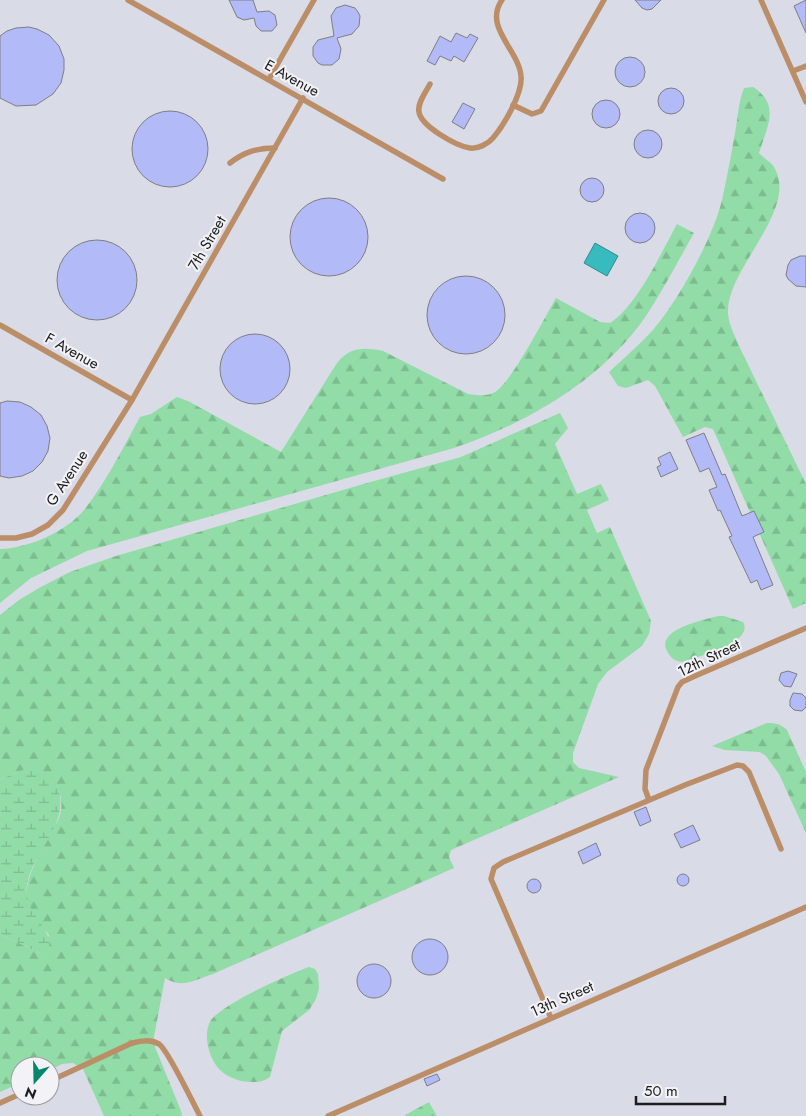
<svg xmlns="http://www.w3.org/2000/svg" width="806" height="1116" viewBox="0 0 806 1116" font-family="Jost,sans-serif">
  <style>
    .built { fill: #d9dbe6; fill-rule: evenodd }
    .forest { fill: url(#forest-firs) }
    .wetland { fill: url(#wetland-marsh) }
    .water { fill: #37bbbe; stroke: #2f8c8e }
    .building { fill: #b3baf8; stroke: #7e7e82 }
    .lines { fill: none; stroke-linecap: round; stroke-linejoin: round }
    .lane { stroke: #bb8e67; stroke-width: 5.5 }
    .labels { text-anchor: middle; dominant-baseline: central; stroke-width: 4; stroke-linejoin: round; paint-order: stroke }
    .street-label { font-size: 15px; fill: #1d1d1e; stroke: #f3f3f7 }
  </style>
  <defs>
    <pattern id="forest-firs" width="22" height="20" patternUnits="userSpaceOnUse" patternTransform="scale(1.25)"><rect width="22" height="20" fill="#92dca7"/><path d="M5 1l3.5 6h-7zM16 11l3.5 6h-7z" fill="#7dbc8f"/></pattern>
    <pattern id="wetland-marsh" width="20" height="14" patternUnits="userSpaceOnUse" patternTransform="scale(1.25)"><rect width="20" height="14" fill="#92dca7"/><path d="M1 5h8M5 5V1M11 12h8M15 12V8" fill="none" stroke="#7dbc8f"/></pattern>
  </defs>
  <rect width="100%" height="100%" fill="#e6e6ea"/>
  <path class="built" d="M0,0h806v1116h-369l-8,-14 -23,14h-406zM20,1066h30v30h-30z"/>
  <g class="forest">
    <path d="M753,87c28,18 14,40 6,66 5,6 13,9 16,16 23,42 -50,101 -47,145 1,11 7,22 11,32l67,138v119l-13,6 -80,-180 -8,-2 -22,10 -28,-51 -7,-6 -22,8 -8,-2 -9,-14c15,-14 30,-27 44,-42 25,-29 60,-92 69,-130 5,-22 9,-45 13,-67 3,-15 3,-30 9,-45z"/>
    <path d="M677,224l17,9c-16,28 -31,57 -48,83 -45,65 -119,107 -192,132l-367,103 -56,27 -31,25v-54c29,-1 66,-17 85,-40 21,-27 38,-61 55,-92l11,-3 26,-17 11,4 93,51 56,-89c13,-16 26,-16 46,-12l85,43c9,1 19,3 27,-2 16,-9 50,-75 61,-94l44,24 10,1c27,-17 51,-70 67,-99z"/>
    <path d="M560,413l8,15 -13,16 22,50 24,-10 8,16 -22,10 10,23 13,-6 41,94 -2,13 -7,12 -35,26 -9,12 -25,69v9l6,6 40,9 -168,73 -2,7 5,11 -241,106c-19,6 -30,15 -48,4l-12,64 28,69 1,5h-78l-21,-47 -10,-6 -11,1 -12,6v-4h-30v17l-20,9v-158l42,20 7,-19c-7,-9 -17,-20 -21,-32 -6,-22 12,-49 22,-69 4,-7 10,-15 11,-24 1,-7 0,-13 -2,-19l-40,-20 -19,9v-165l19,-15 20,-12 31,-16 46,-16 251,-73 94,-26z"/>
    <path d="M718,616h6l19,6c12,21 -47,35 -61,40 -8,-1 -11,-4 -15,-11 -11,-22 37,-31 51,-35z"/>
    <path d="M767,723c9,0 14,1 20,7l19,42v61l-27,-59 -13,-18 -6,-4 -35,-2 -13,-4z"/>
    <path d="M309,967l6,2 3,5 1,14 -3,11 -7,11 -27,21 -12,46c-13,10 -39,4 -50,-7 -11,-11 -18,-36 -9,-50 13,-17 76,-45 98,-53z"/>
    <polygon points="429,1102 437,1116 406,1116 405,1115"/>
  </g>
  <path class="wetland" d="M33,768c14,3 20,6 25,20 14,39 -34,70 -31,106 1,23 29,36 21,58l-6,2 -42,-20v-154l19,-9z"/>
  <polygon class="water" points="595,243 618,256 607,276 584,263"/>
  <g class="building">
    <polygon points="229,0 253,0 257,12 269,11 275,15 277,25 272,31 261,31 256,26 254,18 244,20 237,17"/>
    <polygon points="635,0 661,0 652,9 647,10 642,8"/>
    <polygon points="806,0 806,33 794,6"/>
    <polygon points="345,5 355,8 358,12 360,16 359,26 352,34 337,38 341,49 339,59 332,65 322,65 318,63 313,56 313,47 318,40 334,36 331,16 336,8"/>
    <polygon points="29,27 37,29 49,35 59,46 64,59 64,70 61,83 53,94 36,105 16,106 0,98 0,36 7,31 16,28"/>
    <polygon points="456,33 467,38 470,34 478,38 464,62 454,56 451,61 440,56 435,65 427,61 440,36 451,42"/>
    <circle cx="630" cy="72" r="15"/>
    <circle cx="671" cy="101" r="13"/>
    <circle cx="606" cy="114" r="14"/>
    <polygon points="463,103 475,109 464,129 452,122"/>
    <circle cx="170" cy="149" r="38"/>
    <circle cx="648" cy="144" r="14"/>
    <circle cx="592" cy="190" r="12"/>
    <circle cx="329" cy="237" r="39"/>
    <circle cx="640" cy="228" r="15"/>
    <circle cx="97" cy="280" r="40"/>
    <polygon points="800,256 806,256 806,287 796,286 788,279 786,275 788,265 791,260"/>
    <circle cx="466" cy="315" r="39"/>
    <circle cx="255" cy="369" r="35"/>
    <polygon points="7,401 20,402 31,407 41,415 47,426 50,438 48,451 42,462 33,471 22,476 9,478 0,476 0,403"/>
    <polygon points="704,433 722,475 725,474 742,516 754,511 764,532 753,537 773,585 761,590 757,580 751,583 729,537 732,536 720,510 718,511 709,490 717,487 709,468 700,472 686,440"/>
    <polygon points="670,452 678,469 661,477 657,467 661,465 658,458"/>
    <polygon points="788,671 797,674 791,687 784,686 779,680 781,673"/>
    <polygon points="793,693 802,694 806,698 806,707 802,711 794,710 790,706 790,700"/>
    <polygon points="646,807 651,821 640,826 634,812"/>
    <polygon points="693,825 700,840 681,848 674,834"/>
    <polygon points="596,843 601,855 583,864 578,852"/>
    <circle cx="683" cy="880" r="6"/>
    <circle cx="534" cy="886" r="7"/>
    <circle cx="430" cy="957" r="18"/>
    <circle cx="374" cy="981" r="17"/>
    <polygon points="437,1074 440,1080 427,1086 424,1079"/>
  </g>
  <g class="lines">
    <g class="lane">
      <polyline points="128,0 443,179"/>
      <polyline points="761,0 806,102"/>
      <polyline points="793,71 806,66"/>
      <polyline points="269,79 314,0"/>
      <path d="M430,84c-4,8 -13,19 -11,28 2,14 37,34 51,36 8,1 18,-4 23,-10 11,-13 30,-45 28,-62 -2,-26 -38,-49 -19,-76"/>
      <polyline points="513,105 532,114 541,111 604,0"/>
      <path d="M230,163c14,-11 27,-15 45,-15"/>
      <polyline points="0,325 132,400"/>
      <polyline points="0,538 16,538 32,534 48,525 63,510 132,400 303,98"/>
      <polyline points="649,800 645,789 646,770 678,687 682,682 695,676 806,628"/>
      <polyline points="551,1018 491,879 494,868 503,862 685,785 737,765 743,766 749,772 781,849"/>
      <path d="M50,1081l82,-38c9,-2 18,-4 27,1 9,6 34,59 41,72"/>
      <polyline points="0,1103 20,1094"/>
      <polyline points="328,1116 806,907"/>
    </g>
  </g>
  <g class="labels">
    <g class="street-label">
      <text transform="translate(292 78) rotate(29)">E Avenue</text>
      <text transform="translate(207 243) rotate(-60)">7th Street</text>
      <text transform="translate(72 351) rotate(29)">F Avenue</text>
      <text transform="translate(67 478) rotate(-57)">G Avenue</text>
      <text transform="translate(709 658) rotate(-26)">12th Street</text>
      <text transform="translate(562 999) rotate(-24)">13th Street</text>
    </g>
  </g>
  <g transform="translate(35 1081) rotate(200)"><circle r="24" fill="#f3f3f7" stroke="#9d9da0"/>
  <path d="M0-4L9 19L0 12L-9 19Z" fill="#02876a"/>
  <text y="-8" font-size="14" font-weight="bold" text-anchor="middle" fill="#1d1d1e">N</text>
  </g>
  <path d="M636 1096v8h89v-8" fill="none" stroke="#1d1d1e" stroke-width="2.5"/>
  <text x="644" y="1096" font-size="15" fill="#1d1d1e" stroke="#f3f3f7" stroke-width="4" paint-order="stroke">50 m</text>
</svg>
